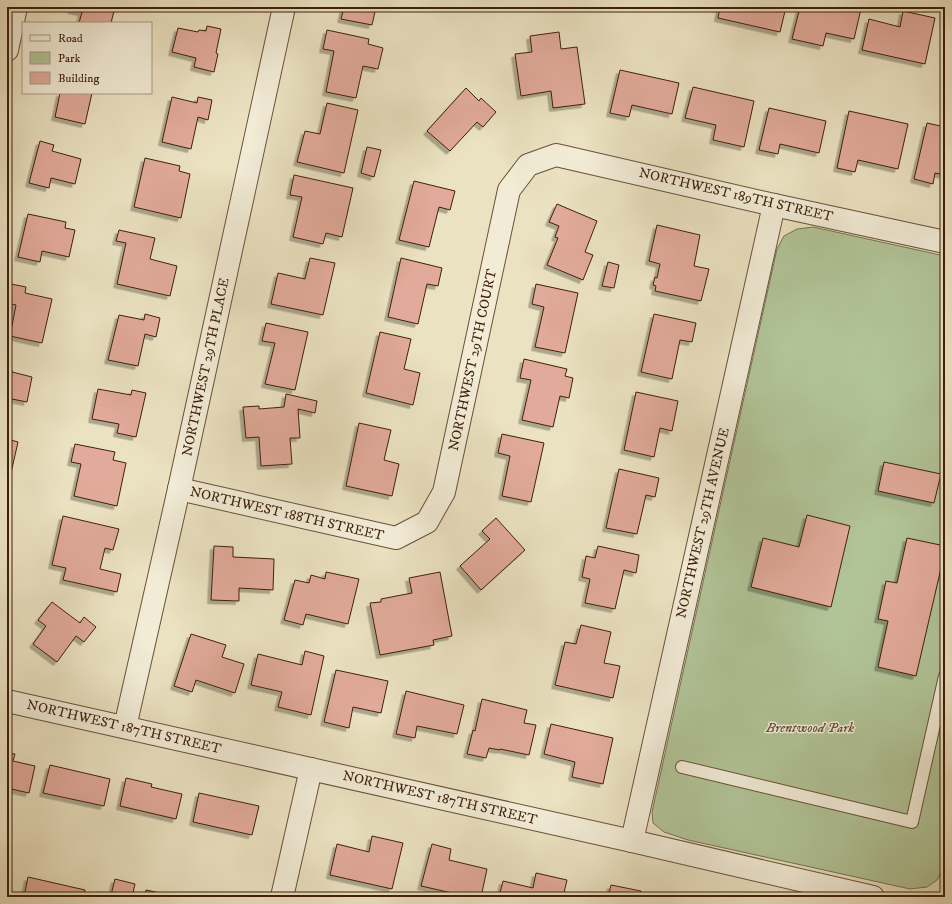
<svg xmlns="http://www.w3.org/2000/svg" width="952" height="904" viewBox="0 0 952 904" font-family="'IM FELL DW Pica',serif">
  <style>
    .green { fill: #b1c497; stroke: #787252 }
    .building { fill: #e1aa9a; stroke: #3e1f0c; filter: url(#shadow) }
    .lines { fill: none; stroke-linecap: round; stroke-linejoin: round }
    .lane-casing { stroke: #695039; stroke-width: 14 }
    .street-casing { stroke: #695039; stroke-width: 24 }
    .lane { stroke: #f2ecd7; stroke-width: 12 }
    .street { stroke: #f2ecd7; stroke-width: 22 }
    .labels { text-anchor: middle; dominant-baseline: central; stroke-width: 3; stroke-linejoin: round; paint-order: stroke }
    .street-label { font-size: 14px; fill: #3e1f0c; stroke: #f2ecd7 }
    .park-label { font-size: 14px; font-style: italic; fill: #605136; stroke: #f2ecd7 }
  </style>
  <defs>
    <filter id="shadow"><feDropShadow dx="-3.5" dy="3.5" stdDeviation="0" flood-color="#0004"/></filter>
  </defs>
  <rect width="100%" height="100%" fill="#ebe2c1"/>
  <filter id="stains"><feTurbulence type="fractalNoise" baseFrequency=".005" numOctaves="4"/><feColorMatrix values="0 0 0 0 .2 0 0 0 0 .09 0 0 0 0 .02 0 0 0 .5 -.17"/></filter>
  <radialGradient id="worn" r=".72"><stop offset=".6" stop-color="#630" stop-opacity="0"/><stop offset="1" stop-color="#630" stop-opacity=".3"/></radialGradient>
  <polygon class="green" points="813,227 945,256 945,866 937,880 927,887 910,889 688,840 664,832 653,823 652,812 777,249 784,236 797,229"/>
  <g class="building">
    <polygon points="72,7 115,7 111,23 79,23 82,12 71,10"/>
    <polygon points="344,7 376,7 372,25 341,19"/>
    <polygon points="720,7 786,7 780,32 718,18"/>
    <polygon points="800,7 854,7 861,9 854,39 826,33 823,46 792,39"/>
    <polygon points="903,11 935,18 925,64 862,50 869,19 900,27"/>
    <polygon points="207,26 221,29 216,53 218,54 214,72 194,67 196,58 172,52 178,28 198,32 199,30 206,31"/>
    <polygon points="327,30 369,39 368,44 383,48 378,69 363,66 356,98 326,92 334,51 323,49"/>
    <polygon points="559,32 561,49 577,47 585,104 553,108 551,91 521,96 515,54 532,52 530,36"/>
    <polygon points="620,70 679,83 672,114 632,105 629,117 610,113"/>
    <polygon points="693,87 754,101 744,147 713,140 716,125 685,118"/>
    <polygon points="466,88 479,101 481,98 496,112 483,127 477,122 450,151 427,131"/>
    <polygon points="60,93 92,93 85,124 55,117"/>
    <polygon points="172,97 197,103 198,97 212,100 208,120 198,117 191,149 162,142"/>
    <polygon points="327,103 358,110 344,173 297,162 305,131 320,134"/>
    <polygon points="769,108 826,121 819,153 780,144 778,154 759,150"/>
    <polygon points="849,111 908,124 898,169 858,160 855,172 837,168"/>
    <polygon points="927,123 945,127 945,175 935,173 933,184 914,179"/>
    <polygon points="40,141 54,145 52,151 81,159 75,184 51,178 49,188 29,183"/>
    <polygon points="367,147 381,150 374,177 361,173"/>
    <polygon points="145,158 180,166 179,171 190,174 181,218 134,207"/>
    <polygon points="294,175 353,188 342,237 326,233 323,244 293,237 302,197 290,195"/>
    <polygon points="414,181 455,191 450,210 439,207 429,247 399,240"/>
    <polygon points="557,204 597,221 585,252 593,255 583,280 547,265 558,238 555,237 559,226 549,222"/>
    <polygon points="28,214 66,222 65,228 75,230 69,257 42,251 40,262 18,257"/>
    <polygon points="657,225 700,235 694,266 709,269 701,301 655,291 656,286 653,285 655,277 657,278 660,264 649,261"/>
    <polygon points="119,230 155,238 150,259 177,266 170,296 117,284 126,243 116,241"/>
    <polygon points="310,258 335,263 323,315 271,304 278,273 305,279"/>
    <polygon points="401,258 442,268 438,286 427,284 418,324 388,317"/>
    <polygon points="608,262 619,265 614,288 602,286"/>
    <polygon points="11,284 26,287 25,293 52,299 42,343 10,336 16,305 7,303"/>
    <polygon points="536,284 578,293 565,353 535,347 544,307 532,304"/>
    <polygon points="145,314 160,318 156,337 145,334 138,366 108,360 119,315 144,320"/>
    <polygon points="654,314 696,323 692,342 680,340 672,379 641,372"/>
    <polygon points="266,323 308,332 295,390 265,384 275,343 262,341"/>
    <polygon points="380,332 411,339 404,369 420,373 413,405 366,393"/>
    <polygon points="524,359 567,369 565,376 573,378 569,398 560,396 553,427 522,420 531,380 520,378"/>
    <polygon points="7,369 12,370 12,372 32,377 27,402 7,398"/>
    <polygon points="98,389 131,395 132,390 146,393 136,437 117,433 119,424 92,419"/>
    <polygon points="636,392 678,401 672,431 660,428 654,457 624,450"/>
    <polygon points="286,394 317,401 315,413 298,409 300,438 290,438 292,464 261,466 259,437 246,438 243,407 259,406 259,409 284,407"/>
    <polygon points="359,423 391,430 384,460 399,464 392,496 346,486"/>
    <polygon points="502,434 544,443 531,502 502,496 510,456 498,453"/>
    <polygon points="7,439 18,442 8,486 7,486"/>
    <polygon points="75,444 115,452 113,460 126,463 117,506 74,496 81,464 71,462"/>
    <polygon points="884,462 941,474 934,503 878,491"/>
    <polygon points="619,469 659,478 655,497 646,495 637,534 606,528"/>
    <polygon points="807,515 850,526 831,607 751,587 763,538 799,547"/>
    <polygon points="63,516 119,529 113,550 105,548 100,569 121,574 117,592 63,580 66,568 52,565"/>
    <polygon points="496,518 525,550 481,590 460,566 490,539 482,531"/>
    <polygon points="907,538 945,546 945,551 916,676 878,667 888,621 878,619 886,581 897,583"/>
    <polygon points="214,546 233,547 233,557 274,559 273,590 239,588 239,601 211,600"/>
    <polygon points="598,546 639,555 636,573 624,570 615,609 585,603 590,579 582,577 584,567 586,556 595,558"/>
    <polygon points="326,572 359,579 348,624 306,614 303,625 284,620 295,580 309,583 311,575 325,579"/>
    <polygon points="440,572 452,636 433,640 434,645 380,655 370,603 381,602 381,599 412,593 409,578"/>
    <polygon points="52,602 80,623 84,617 96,627 84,642 76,636 57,662 33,644 46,626 38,620"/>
    <polygon points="581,625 611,632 604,663 620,666 613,698 555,685 565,642 576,644"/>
    <polygon points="191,634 226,645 222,657 244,664 235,693 196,680 192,692 174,686"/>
    <polygon points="305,651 324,656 311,715 278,707 282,692 251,685 258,654 302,665"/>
    <polygon points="336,670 388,681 381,713 353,707 349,728 324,722"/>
    <polygon points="406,691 464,705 457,734 417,726 415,738 396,734"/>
    <polygon points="482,699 527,710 524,723 536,725 529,755 500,749 500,750 489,748 486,758 467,754 473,730 475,731"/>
    <polygon points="551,724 613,738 603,784 572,777 575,762 544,754"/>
    <polygon points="7,753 15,754 13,761 35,766 29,793 7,788"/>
    <polygon points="50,765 110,779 104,806 43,793"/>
    <polygon points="126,778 152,784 151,787 182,794 176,819 120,806"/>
    <polygon points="199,793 259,806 252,835 193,822"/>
    <polygon points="372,836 403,843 392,889 330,875 337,844 369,852"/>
    <polygon points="432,844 451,849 449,860 487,869 481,897 470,897 421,886"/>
    <polygon points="536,873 567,880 563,897 499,897 503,881 533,888"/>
    <polygon points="7,875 11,876 7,896"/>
    <polygon points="28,877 85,890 83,897 24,897"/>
    <polygon points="115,879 135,884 132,897 97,897 98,892 111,895"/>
    <polygon points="611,885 641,891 639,897 608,897"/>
    <polygon points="146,890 160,893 159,897 144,897"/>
  </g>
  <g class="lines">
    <defs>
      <polyline id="lane" points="682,767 912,822 945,676"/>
      <g id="street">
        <polyline points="7,50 16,7"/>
        <polyline points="179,489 396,538 427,522 444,492 509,190 528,165 556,155 774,205 945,242"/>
        <polyline points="7,701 632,841 873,897"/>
        <polyline points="125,727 179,489 284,7"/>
        <polyline points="632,841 774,205"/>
        <polyline points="282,897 311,769"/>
      </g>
    </defs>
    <use href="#lane" class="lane-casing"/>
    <use href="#street" class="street-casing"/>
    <use href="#lane" class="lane"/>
    <use href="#street" class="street"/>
  </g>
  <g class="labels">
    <g class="street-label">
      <text transform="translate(736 195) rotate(13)">NORTHWEST 189TH STREET</text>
      <text transform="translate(473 360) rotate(-78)">NORTHWEST 29TH COURT</text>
      <text transform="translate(206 367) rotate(-78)">NORTHWEST 29TH PLACE</text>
      <text transform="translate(287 514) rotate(13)">NORTHWEST 188TH STREET</text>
      <text transform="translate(703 523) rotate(-77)">NORTHWEST 29TH AVENUE</text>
      <text transform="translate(124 727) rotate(13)">NORTHWEST 187TH STREET</text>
      <text transform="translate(440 798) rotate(13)">NORTHWEST 187TH STREET</text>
    </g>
    <g class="park-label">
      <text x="810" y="728">Brentwood Park</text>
    </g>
  </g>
  <rect width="952" height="904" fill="none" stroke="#ebe2c1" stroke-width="24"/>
  <rect x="8" y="8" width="936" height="888" fill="none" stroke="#3e1f0c" stroke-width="2"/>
  <rect x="12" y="12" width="928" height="880" fill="none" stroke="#3e1f0c"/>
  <rect x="22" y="22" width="130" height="72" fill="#f2ecd7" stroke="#aa9a86"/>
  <rect x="30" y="35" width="20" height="6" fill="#f2ecd7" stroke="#aa9a86"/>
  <text x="58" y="42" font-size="12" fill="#3e1f0c">Road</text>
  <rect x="30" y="52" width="20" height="12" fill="#b1c497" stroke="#aa9a86"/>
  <text x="58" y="62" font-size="12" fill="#3e1f0c">Park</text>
  <rect x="30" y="72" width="20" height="12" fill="#e1aa9a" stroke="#aa9a86"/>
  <text x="58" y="82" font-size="12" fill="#3e1f0c">Building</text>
  <rect width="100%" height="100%" filter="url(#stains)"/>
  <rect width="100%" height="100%" fill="url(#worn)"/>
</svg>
